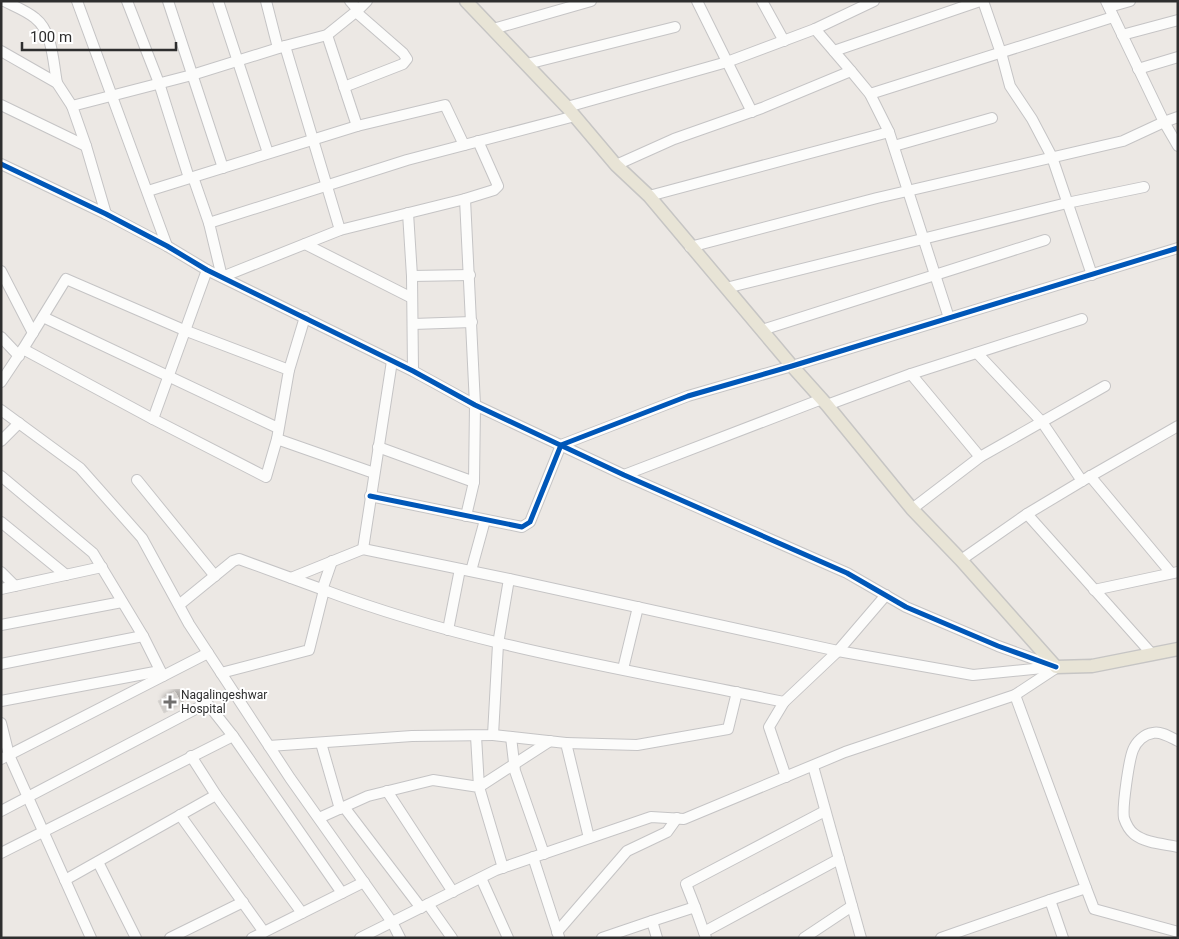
<svg xmlns="http://www.w3.org/2000/svg" width="1179" height="939" viewBox="0 0 1179 939" font-family="Roboto,sans-serif">
  <style>
    .building { fill: #d1cecb; stroke: #d7d4d0; filter: url(#shadow) }
    .lines { fill: none; stroke-linecap: round; stroke-linejoin: round }
    .minor-casing { stroke: #c5c4c5; stroke-width: 12 }
    .major-casing { stroke: #c6c5c4; stroke-width: 15 }
    .minor { stroke: #fcfcfb; stroke-width: 10 }
    .major { stroke: #e8e4d6; stroke-width: 12 }
    .cycleway-casing { stroke: #fff; stroke-width: 8 }
    .cycleway { stroke: #0057b8; stroke-width: 5 }
    .poi-dot { fill: #706f6e; stroke: #fff; stroke-width: 2 }
    .labels { text-anchor: middle; dominant-baseline: central; stroke-width: 4; stroke-linejoin: round; paint-order: stroke }
    .poi-label { font-size: 12px; fill: #2e2e2e; stroke: #fff; text-anchor: start }
  </style>
  <defs>
    <filter id="shadow"><feDropShadow dx="4.5" dy="-4.5" stdDeviation="2.5" flood-color="#0004"/></filter>
  </defs>
  <rect width="100%" height="100%" fill="#ece8e4"/>
  <polygon class="building" points="175,692 181,704 164,713 158,701"/>
  <g class="lines">
    <defs>
      <g id="minor">
        <path d="M4,1c10,5 23,10 31,17 18,14 18,44 22,65"/>
        <polyline points="77,1 167,246"/>
        <polyline points="127,1 159,83 189,178"/>
        <polyline points="168,1 223,168"/>
        <polyline points="218,1 268,153"/>
        <polyline points="266,1 278,48"/>
        <polyline points="697,1 752,112"/>
        <polyline points="762,1 784,41"/>
        <polyline points="983,1 1002,56 1010,86 1032,119 1052,157 1092,275"/>
        <polyline points="1106,1 1164,122 1178,146"/>
        <polyline points="1109,7 1130,1"/>
        <polyline points="358,10 367,1"/>
        <polyline points="493,29 591,1"/>
        <polyline points="815,29 851,71 870,94 889,132 949,318"/>
        <polyline points="327,35 357,126"/>
        <polyline points="1122,35 1178,20"/>
        <polyline points="285,46 327,35 358,10 350,1"/>
        <polyline points="1,51 57,83 72,106"/>
        <polyline points="834,51 980,1"/>
        <polyline points="527,64 675,27"/>
        <polyline points="1138,69 1178,57"/>
        <polyline points="344,87 403,64 407,59 403,53 356,12"/>
        <polyline points="870,94 1113,17"/>
        <polyline points="1,105 86,146"/>
        <polyline points="567,107 727,62 815,29 874,1"/>
        <polyline points="894,146 992,118"/>
        <polyline points="1,164 106,214 167,246 207,270 413,371 475,405 624,475 847,573 906,607 998,646 1056,667"/>
        <polyline points="616,165 674,139 762,108 851,71"/>
        <polyline points="193,177 209,223"/>
        <polyline points="148,191 357,126 445,105 464,145"/>
        <polyline points="649,196 889,132"/>
        <polyline points="465,199 494,190 498,186 478,141"/>
        <polyline points="408,213 412,276 413,371"/>
        <polyline points="106,214 86,146 72,106 192,75 285,46 340,230"/>
        <polyline points="305,244 412,298"/>
        <polyline points="690,247 877,198 1123,141 1164,122 1178,117"/>
        <polyline points="207,270 153,419 266,477 277,439 374,473"/>
        <polyline points="1,271 33,333"/>
        <polyline points="412,276 470,275"/>
        <polyline points="726,288 1067,203 1144,187"/>
        <polyline points="43,317 278,428"/>
        <polyline points="413,324 472,322"/>
        <polyline points="762,330 1045,240"/>
        <polyline points="1,337 19,356"/>
        <polyline points="23,349 153,419"/>
        <polyline points="977,353 1042,422 1082,481"/>
        <polyline points="392,361 363,549 509,579 838,651 973,675 1053,667"/>
        <polyline points="289,370 305,317"/>
        <polyline points="911,374 980,457"/>
        <polyline points="1,382 23,349 66,279 184,330 289,370 277,439"/>
        <polyline points="827,405 911,374 1082,319"/>
        <polyline points="1,410 80,468 142,538 189,624 208,653"/>
        <polyline points="1,441 19,423"/>
        <polyline points="378,447 474,482 475,405 465,199 340,230 222,277 209,223 407,160 575,116"/>
        <polyline points="624,475 822,399"/>
        <polyline points="1,476 93,553 143,636"/>
        <polyline points="1090,476 1171,573"/>
        <polyline points="137,480 215,576"/>
        <polyline points="370,496 522,527 530,522 561,445 688,396 792,366 1178,248"/>
        <polyline points="912,509 980,457 1105,386"/>
        <polyline points="1027,514 1151,653"/>
        <polyline points="466,516 474,482"/>
        <polyline points="1,522 66,575"/>
        <polyline points="961,560 1027,514 1082,481 1178,426"/>
        <polyline points="471,571 485,520"/>
        <polyline points="1,572 15,586"/>
        <polyline points="291,578 363,549"/>
        <polyline points="1,589 102,567"/>
        <polyline points="322,590 332,561"/>
        <polyline points="1094,590 1178,572"/>
        <polyline points="179,605 233,561 239,559 324,590"/>
        <polyline points="1,625 122,602"/>
        <polyline points="448,630 460,569"/>
        <polyline points="1,664 143,636 163,676"/>
        <polyline points="623,669 638,607"/>
        <path d="M221,673l88,-23 15,-60c148,56 306,80 460,112l54,-51 48,-56"/>
        <polyline points="1015,695 1086,888 1050,900"/>
        <polyline points="1,701 160,671"/>
        <polyline points="784,702 769,727 786,777"/>
        <polyline points="1,723 9,755 91,938"/>
        <polyline points="493,735 566,743 589,838"/>
        <polyline points="476,736 479,787 550,741"/>
        <polyline points="511,737 515,771 544,854"/>
        <path d="M1178,741c-8,-4 -17,-10 -25,-8 -9,1 -17,9 -20,17 -4,10 -11,57 -9,68 2,6 5,12 10,16 11,9 30,10 44,13"/>
        <polyline points="321,743 340,809"/>
        <polyline points="566,743 637,745 728,729 737,692"/>
        <polyline points="269,746 412,736 493,735 498,644 509,579"/>
        <polyline points="191,756 216,795"/>
        <polyline points="1,759 208,653 290,778 392,922 400,938"/>
        <polyline points="813,766 861,938"/>
        <polyline points="387,791 453,892"/>
        <polyline points="344,807 421,908"/>
        <polyline points="1,811 207,703 233,736"/>
        <polyline points="180,815 264,932"/>
        <polyline points="319,818 368,796 433,780 479,787 503,868"/>
        <polyline points="1,853 233,736 342,893"/>
        <polyline points="533,857 559,937"/>
        <polyline points="98,862 136,938"/>
        <polyline points="481,878 508,938"/>
        <polyline points="65,880 216,795 302,913"/>
        <polyline points="1086,888 1094,909 1178,932"/>
        <polyline points="428,904 452,938"/>
        <polyline points="695,907 686,884 825,811"/>
        <polyline points="652,921 695,907 706,938"/>
        <polyline points="557,932 627,851 667,832 677,818"/>
        <polyline points="704,932 839,859"/>
        <polyline points="170,938 243,902"/>
        <polyline points="252,938 364,882"/>
        <polyline points="360,938 496,870 651,817 684,819 845,752 1015,695 1056,668"/>
        <polyline points="602,938 652,921 657,938"/>
        <polyline points="804,938 852,906"/>
        <polyline points="941,938 1050,900 1063,938"/>
      </g>
      <polyline id="major" points="466,1 567,107 616,165 649,196 792,366 827,405 912,509 961,560 1056,667 1092,666 1178,649"/>
    </defs>
    <use href="#minor" class="minor-casing"/>
    <use href="#major" class="major-casing"/>
    <use href="#minor" class="minor"/>
    <use href="#major" class="major"/>
    <defs>
      <g id="cycleway">
        <polyline points="1,164 106,214 167,246 207,270 413,371 475,405 624,475 847,573 906,607 998,646 1056,667"/>
        <polyline points="370,496 522,527 530,522 561,445 688,396 792,366 1178,248"/>
      </g>
    </defs>
    <use href="#cycleway" class="cycleway-casing"/>
    <use href="#cycleway" class="cycleway"/>
  </g>
  <path class="poi-dot" d="M167.5 694.5h5v5h5v5h-5v5h-5v-5h-5v-5h5z"/>
  <g class="labels">
    <g class="poi-label">
      <text x="181" y="695">Nagalingeshwar<tspan x="181" dy="14">Hospital</tspan></text>
    </g>
  </g>
  <rect width="1179" height="939" fill="none" stroke="#2e2e2e" stroke-width="5"/>
  <path d="M22 42v8h154v-8" fill="none" stroke="#2e2e2e" stroke-width="2.5"/>
  <text x="30" y="42" font-size="15" fill="#2e2e2e" stroke="#ffffff" stroke-width="4" paint-order="stroke">100 m</text>
</svg>
